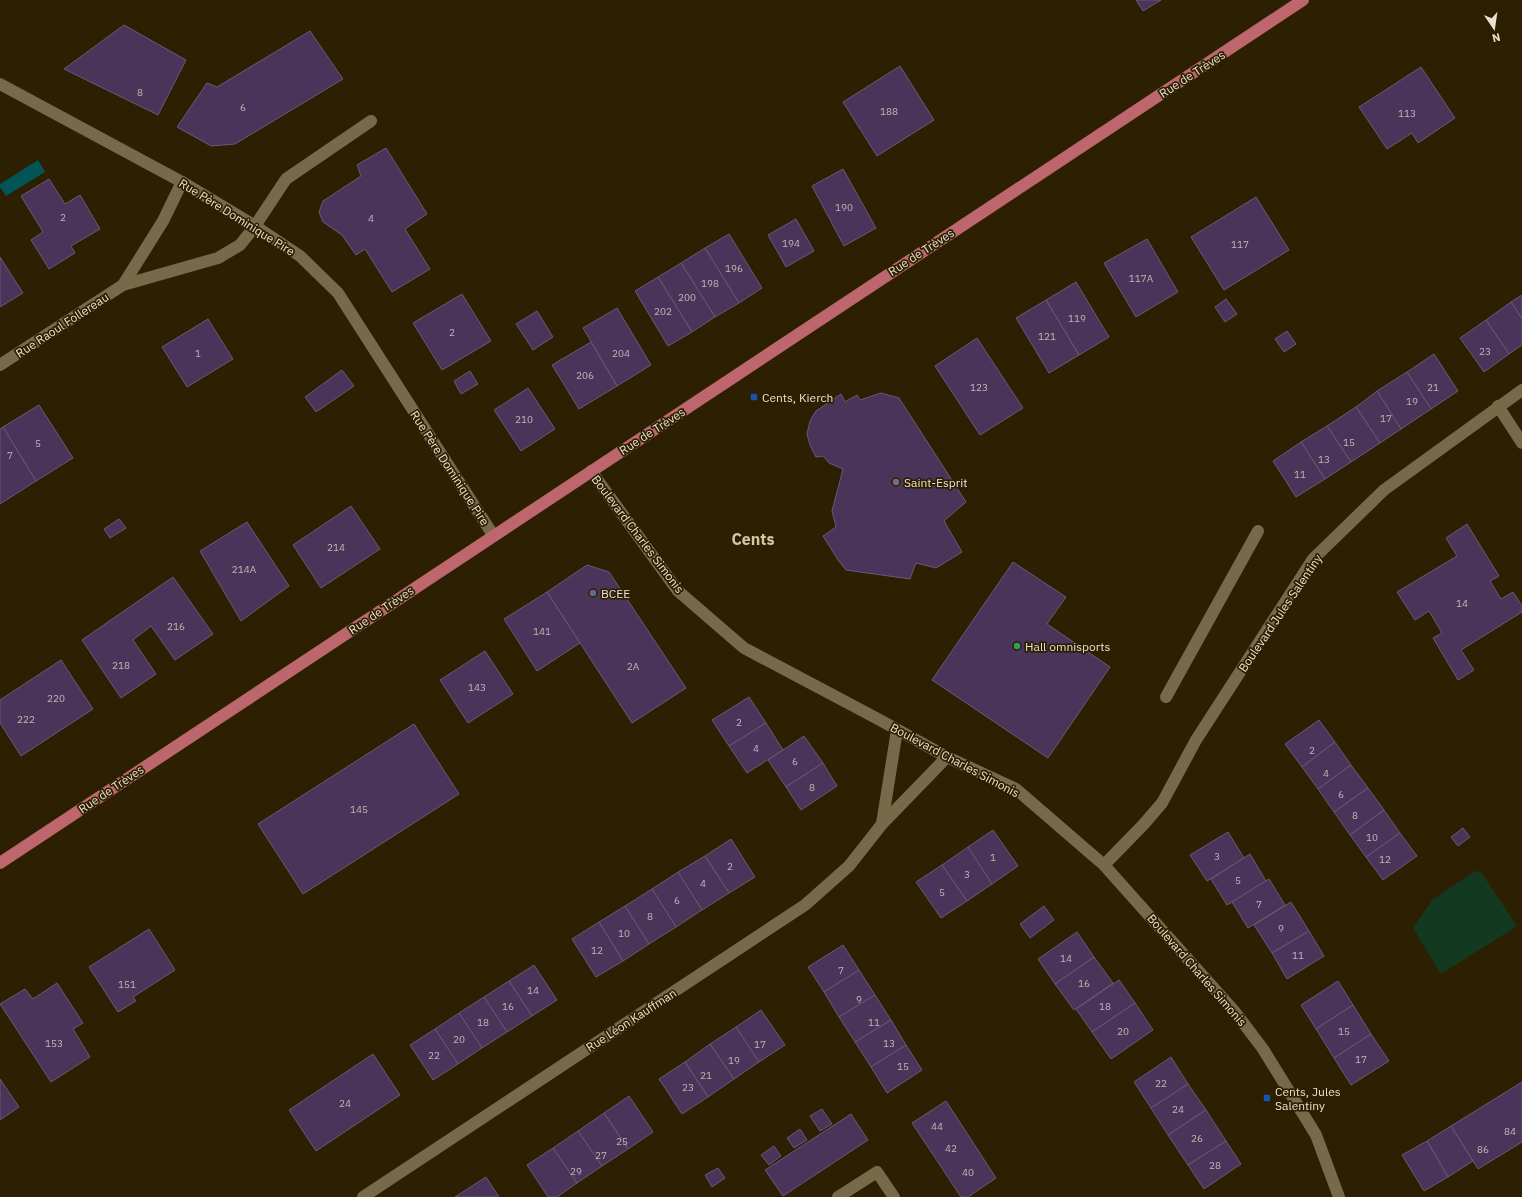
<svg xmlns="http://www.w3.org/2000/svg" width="1522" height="1197" viewBox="0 0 1522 1197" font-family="'IBM Plex Sans',sans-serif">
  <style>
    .green { fill: #133920 }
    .water { fill: #015557 }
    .building { fill: #4b345a; stroke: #695975 }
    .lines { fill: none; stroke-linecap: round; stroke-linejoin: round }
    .lane { stroke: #79694b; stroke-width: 12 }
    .street { stroke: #79694b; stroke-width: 12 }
    .primary { stroke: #bd666d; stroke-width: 12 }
    .transit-dot { fill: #1a4fb4; stroke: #2c1f02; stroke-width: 1.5 }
    .worship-dot { fill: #6b7280; stroke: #2c1f02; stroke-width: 1.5 }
    .service-dot { fill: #5c6f8a; stroke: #2c1f02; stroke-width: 1.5 }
    .leisure-dot { fill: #2e9e5b; stroke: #2c1f02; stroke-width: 1.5 }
    .labels { text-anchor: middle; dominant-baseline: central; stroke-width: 3.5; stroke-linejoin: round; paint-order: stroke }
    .number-label { font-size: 10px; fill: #c2b6b3 }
    .street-label { font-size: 12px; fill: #eae1d1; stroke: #2c1f02 }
    .poi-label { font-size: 12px; fill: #eae1d1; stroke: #2c1f02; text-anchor: start }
    .district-label { font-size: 16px; font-weight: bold; fill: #d6c4a3; stroke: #2c1f02 }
  </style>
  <rect width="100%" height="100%" fill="#2c1f02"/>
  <polygon class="green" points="1475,871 1481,872 1517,926 1441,974 1413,928 1433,899"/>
  <polygon class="water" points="38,160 45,172 6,196 0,187 0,184"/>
  <g class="building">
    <polygon points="1136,0 1161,0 1143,11"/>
    <polygon points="124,25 186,60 158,115 64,69"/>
    <polygon points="310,31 343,79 235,144 211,146 177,127 207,83 217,87"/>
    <polygon points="900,66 934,120 877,156 843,102"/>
    <polygon points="1421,67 1455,118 1418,143 1412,133 1387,149 1359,107"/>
    <polygon points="386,148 427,214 405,229 430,269 392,292 365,249 356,255 342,235 323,222 319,212 323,201 361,176 357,165"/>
    <polygon points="843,169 876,228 844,246 812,186"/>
    <polygon points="49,179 65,204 80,195 100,229 71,246 75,253 49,269 31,240 43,232 21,196"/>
    <polygon points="1256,197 1289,250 1224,290 1191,237"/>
    <polygon points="796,219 814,251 786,267 768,235"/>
    <polygon points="729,234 762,288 739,303 705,248"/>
    <polygon points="1147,239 1178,292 1136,317 1104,263"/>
    <polygon points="705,248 739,303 715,317 681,263"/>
    <polygon points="0,257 23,293 0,307"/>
    <polygon points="681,263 715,317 692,332 658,277"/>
    <polygon points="658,277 692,332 668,346 635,291"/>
    <polygon points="1076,282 1109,337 1079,355 1046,300"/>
    <polygon points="462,294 491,341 442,370 413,323"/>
    <polygon points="1522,295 1522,319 1511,302"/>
    <polygon points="1226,299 1237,314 1225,322 1215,307"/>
    <polygon points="1046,300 1079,355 1049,373 1016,318"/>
    <polygon points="1511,302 1522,319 1522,345 1509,354 1486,320"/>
    <polygon points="617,308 651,365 617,386 583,328"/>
    <polygon points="537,311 553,337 533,350 516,324"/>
    <polygon points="208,319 233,359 187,387 162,347"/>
    <polygon points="1486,320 1509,354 1484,372 1460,338"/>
    <polygon points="1287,331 1296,344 1284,352 1275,339"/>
    <polygon points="977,338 1023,408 980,435 935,366"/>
    <polygon points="591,342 617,386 579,409 552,365"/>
    <polygon points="1434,354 1458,391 1431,409 1407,372"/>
    <polygon points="342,370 354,386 316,412 305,397"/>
    <polygon points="470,371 478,384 461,394 454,381"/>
    <polygon points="1407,372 1431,409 1401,429 1377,391"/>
    <polygon points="528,388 555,429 521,451 494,410"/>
    <polygon points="1377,391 1401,429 1380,443 1356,407"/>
    <polygon points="881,393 899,398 966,502 944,521 962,552 936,568 916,563 910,579 846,570 838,560 823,536 836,527 832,511 843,469 829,463 823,456 816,457 810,445 807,434 810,421 816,411 841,394 845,402 857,395 860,400"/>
    <polygon points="39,405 73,458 36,481 3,427"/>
    <polygon points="1356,407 1380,443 1351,462 1327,426"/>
    <polygon points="1327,426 1351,462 1325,479 1301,442"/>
    <polygon points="3,427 36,481 0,504 0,429"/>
    <polygon points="1301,442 1325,479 1296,497 1273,461"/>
    <polygon points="351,506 380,549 321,588 293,545"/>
    <polygon points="119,519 126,528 110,538 104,529"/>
    <polygon points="247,522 289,586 241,621 200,551"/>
    <polygon points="1467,524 1499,576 1490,581 1501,599 1513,592 1522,606 1522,612 1461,650 1474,670 1458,680 1433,638 1442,633 1429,611 1415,620 1397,592 1457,556 1446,538"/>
    <polygon points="1013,562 1066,597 1047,624 1110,667 1048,758 932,680"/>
    <polygon points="587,565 609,572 686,688 632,723 547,592"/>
    <polygon points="173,577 213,634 175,660 151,626 133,640 156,674 121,698 82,640"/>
    <polygon points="547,592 580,643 537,671 504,619"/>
    <polygon points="485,651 513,694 468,723 440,680"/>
    <polygon points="61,660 93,709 21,756 0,723 0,700"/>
    <polygon points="749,697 766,723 729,746 712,720"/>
    <polygon points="1319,720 1335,742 1302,767 1285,744"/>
    <polygon points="766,723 783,750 747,773 729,746"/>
    <polygon points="414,724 459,794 303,894 258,824"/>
    <polygon points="804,736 823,763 786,787 768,760"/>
    <polygon points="1335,742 1351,765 1318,789 1302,767"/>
    <polygon points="823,763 837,786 801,810 786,787"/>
    <polygon points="1351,765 1368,788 1334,812 1318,789"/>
    <polygon points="1368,788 1384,810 1350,835 1334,812"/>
    <polygon points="1384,810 1400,833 1366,857 1350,835"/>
    <polygon points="1463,828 1470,837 1458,846 1451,837"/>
    <polygon points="993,830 1018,866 992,884 968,847"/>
    <polygon points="1228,832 1244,858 1207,881 1190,855"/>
    <polygon points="1400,833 1417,856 1383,880 1366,857"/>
    <polygon points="731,839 755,877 729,893 705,856"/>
    <polygon points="968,847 992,884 967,901 942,865"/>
    <polygon points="1250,854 1266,881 1227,905 1211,879"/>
    <polygon points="705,856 729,893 702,910 678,872"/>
    <polygon points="942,865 967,901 941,918 916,882"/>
    <polygon points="678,872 702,910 676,927 652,889"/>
    <polygon points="1269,879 1285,905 1248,928 1232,902"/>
    <polygon points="652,889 676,927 649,944 625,906"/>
    <polygon points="1291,902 1309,931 1272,953 1254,925"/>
    <polygon points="625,906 649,944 623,961 599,922"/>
    <polygon points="1044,906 1054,920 1030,938 1020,924"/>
    <polygon points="599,922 623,961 596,977 572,939"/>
    <polygon points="149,929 175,970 133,997 136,1001 118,1012 89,967"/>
    <polygon points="1309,931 1324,956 1287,979 1272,953"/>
    <polygon points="1077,932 1094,957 1055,984 1038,959"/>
    <polygon points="843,945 859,970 824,992 808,967"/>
    <polygon points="1094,957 1113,983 1074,1010 1055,984"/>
    <polygon points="534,965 557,1000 532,1016 509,981"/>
    <polygon points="859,970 875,995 839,1017 824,992"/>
    <polygon points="1119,980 1135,1003 1092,1032 1076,1009"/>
    <polygon points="509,981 532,1016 507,1032 484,997"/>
    <polygon points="1338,981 1353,1005 1316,1029 1301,1005"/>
    <polygon points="57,983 83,1023 73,1029 90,1057 51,1082 0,1004 25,989 33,999"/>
    <polygon points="875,995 891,1020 855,1042 839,1017"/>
    <polygon points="484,997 507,1032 482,1048 459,1013"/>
    <polygon points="1135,1003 1153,1030 1111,1059 1092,1032"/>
    <polygon points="1353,1005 1371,1034 1334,1058 1316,1029"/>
    <polygon points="761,1010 785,1045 759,1062 736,1027"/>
    <polygon points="459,1013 482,1048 458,1064 435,1029"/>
    <polygon points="891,1020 906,1045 871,1067 855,1042"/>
    <polygon points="736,1027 759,1062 734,1079 710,1044"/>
    <polygon points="435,1029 458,1064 433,1080 410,1045"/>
    <polygon points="1371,1034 1389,1061 1351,1085 1334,1058"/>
    <polygon points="710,1044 734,1079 708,1097 685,1062"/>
    <polygon points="906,1045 922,1070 887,1093 871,1067"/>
    <polygon points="373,1054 400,1095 316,1151 289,1110"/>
    <polygon points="1171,1057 1188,1084 1151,1108 1134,1082"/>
    <polygon points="685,1062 708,1097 682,1114 659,1079"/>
    <polygon points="0,1079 19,1107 0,1120"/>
    <polygon points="1522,1082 1522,1142 1478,1169 1451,1126"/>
    <polygon points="1188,1084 1206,1110 1168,1135 1151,1108"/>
    <polygon points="629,1096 653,1132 628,1149 604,1113"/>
    <polygon points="946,1101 996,1178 968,1197 961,1197 912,1123"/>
    <polygon points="822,1109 832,1124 820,1131 810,1116"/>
    <polygon points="1206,1110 1226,1141 1188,1165 1168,1135"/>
    <polygon points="604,1113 628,1149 602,1166 578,1131"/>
    <polygon points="851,1114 868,1140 783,1196 765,1170"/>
    <polygon points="1451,1126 1473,1161 1448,1177 1427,1141"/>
    <polygon points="800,1129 807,1140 794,1148 787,1138"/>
    <polygon points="578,1131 602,1166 577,1183 553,1148"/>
    <polygon points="1226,1141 1241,1164 1204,1189 1188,1165"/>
    <polygon points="1427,1141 1448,1177 1424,1191 1402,1155"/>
    <polygon points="774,1146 781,1156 769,1165 761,1155"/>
    <polygon points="553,1148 577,1183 557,1197 548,1197 527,1165"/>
    <polygon points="718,1168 725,1178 712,1187 705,1175"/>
    <polygon points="486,1177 499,1197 455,1197"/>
  </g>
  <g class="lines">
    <polyline class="lane" points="1166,697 1258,531"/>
    <g class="street">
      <polyline points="0,84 182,182 255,226 300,256 338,293 493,535"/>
      <polyline points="123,285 163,221 182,182"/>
      <polyline points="0,365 123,285 218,258 240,245 255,226 286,179 371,121"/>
      <polyline points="1498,406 1522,443"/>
      <polyline points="591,471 678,591 744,648 878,719 947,757 1016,789 1104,865 1235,1012 1263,1049 1316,1135 1339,1197"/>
      <polyline points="882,824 897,730"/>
      <polyline points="1104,865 1143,825 1162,803 1196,740 1313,559 1384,490 1522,390"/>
      <polyline points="363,1197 805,905 849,866 882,824 947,757"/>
      <polyline points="838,1197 877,1172 894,1197"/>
    </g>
    <polyline class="primary" points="0,863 1303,0"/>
  </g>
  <g class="transit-dot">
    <rect x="750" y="393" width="8" height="8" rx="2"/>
    <rect x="1263" y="1094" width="8" height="8" rx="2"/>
  </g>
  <circle class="worship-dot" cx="896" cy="482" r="4"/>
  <circle class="service-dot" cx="593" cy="593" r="4"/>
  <circle class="leisure-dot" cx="1017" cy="646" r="4"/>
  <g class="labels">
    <g class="number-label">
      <text x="140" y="92">8</text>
      <text x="243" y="107">6</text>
      <text x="889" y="111">188</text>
      <text x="1407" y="113">113</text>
      <text x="844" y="207">190</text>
      <text x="63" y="217">2</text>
      <text x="371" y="218">4</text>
      <text x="791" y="243">194</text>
      <text x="1240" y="244">117</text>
      <text x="734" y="268">196</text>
      <text x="1141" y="278">117A</text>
      <text x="710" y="283">198</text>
      <text x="687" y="297">200</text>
      <text x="663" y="311">202</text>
      <text x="1077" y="318">119</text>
      <text x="452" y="332">2</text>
      <text x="1047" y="336">121</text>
      <text x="1485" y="351">23</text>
      <text x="198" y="353">1</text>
      <text x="621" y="353">204</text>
      <text x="585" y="375">206</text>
      <text x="979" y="387">123</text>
      <text x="1433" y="387">21</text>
      <text x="1412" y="401">19</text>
      <text x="1386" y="418">17</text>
      <text x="524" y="419">210</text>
      <text x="1349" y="442">15</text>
      <text x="38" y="443">5</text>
      <text x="10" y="455">7</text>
      <text x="1324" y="459">13</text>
      <text x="1300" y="474">11</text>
      <text x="336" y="547">214</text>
      <text x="244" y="569">214A</text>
      <text x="1462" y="603">14</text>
      <text x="176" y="626">216</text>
      <text x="542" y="631">141</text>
      <text x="121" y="665">218</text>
      <text x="633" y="666">2A</text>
      <text x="477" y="687">143</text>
      <text x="56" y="698">220</text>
      <text x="26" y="719">222</text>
      <text x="739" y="722">2</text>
      <text x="756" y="748">4</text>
      <text x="1312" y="750">2</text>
      <text x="795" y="761">6</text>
      <text x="1326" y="773">4</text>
      <text x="812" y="787">8</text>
      <text x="1341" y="794">6</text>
      <text x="359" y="809">145</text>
      <text x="1355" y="815">8</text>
      <text x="1372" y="837">10</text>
      <text x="1217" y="856">3</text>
      <text x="993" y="857">1</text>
      <text x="1385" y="859">12</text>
      <text x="730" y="866">2</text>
      <text x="967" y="874">3</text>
      <text x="1238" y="880">5</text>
      <text x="703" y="883">4</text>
      <text x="942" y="892">5</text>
      <text x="677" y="900">6</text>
      <text x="1259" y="904">7</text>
      <text x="650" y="916">8</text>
      <text x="1281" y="928">9</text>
      <text x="624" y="933">10</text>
      <text x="597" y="950">12</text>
      <text x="1298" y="955">11</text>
      <text x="1066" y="958">14</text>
      <text x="841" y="970">7</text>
      <text x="1084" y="983">16</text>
      <text x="127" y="984">151</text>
      <text x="533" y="990">14</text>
      <text x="859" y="999">9</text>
      <text x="508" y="1006">16</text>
      <text x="1105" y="1006">18</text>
      <text x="483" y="1022">18</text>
      <text x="874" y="1022">11</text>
      <text x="1123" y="1031">20</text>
      <text x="1344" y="1031">15</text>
      <text x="459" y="1039">20</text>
      <text x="54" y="1043">153</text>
      <text x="889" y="1043">13</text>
      <text x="760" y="1044">17</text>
      <text x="434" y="1055">22</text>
      <text x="1361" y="1059">17</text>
      <text x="734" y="1060">19</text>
      <text x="903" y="1066">15</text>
      <text x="706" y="1075">21</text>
      <text x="1161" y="1083">22</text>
      <text x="688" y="1087">23</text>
      <text x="345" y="1103">24</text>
      <text x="1178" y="1109">24</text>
      <text x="937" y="1126">44</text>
      <text x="1510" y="1131">84</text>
      <text x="1197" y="1138">26</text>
      <text x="622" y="1141">25</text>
      <text x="951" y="1148">42</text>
      <text x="1483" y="1149">86</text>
      <text x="601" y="1155">27</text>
      <text x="1215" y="1165">28</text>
      <text x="576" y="1171">29</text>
      <text x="968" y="1172">40</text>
    </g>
    <g class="street-label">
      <text transform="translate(1192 74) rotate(-33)">Rue de Trèves</text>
      <text transform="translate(237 217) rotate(32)">Rue Père Dominique Pire</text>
      <text transform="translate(921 252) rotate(-33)">Rue de Trèves</text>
      <text transform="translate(62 325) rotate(-33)">Rue Raoul Follereau</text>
      <text transform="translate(652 431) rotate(-33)">Rue de Trèves</text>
      <text transform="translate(450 468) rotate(57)">Rue Père Dominique Pire</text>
      <text transform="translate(638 534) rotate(53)">Boulevard Charles Simonis</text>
      <text transform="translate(381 610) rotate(-34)">Rue de Trèves</text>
      <text transform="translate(1280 613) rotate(-56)">Boulevard Jules Salentiny</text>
      <text transform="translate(955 760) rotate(28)">Boulevard Charles Simonis</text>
      <text transform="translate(111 789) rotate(-34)">Rue de Trèves</text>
      <text transform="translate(1197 970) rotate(49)">Boulevard Charles Simonis</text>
      <text transform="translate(631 1020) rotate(-33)">Rue Léon Kauffman</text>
    </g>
    <g class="poi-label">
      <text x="762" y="397">Cents, Kierch</text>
      <text x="904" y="482">Saint-Esprit</text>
      <text x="601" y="593">BCEE</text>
      <text x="1025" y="646">Hall omnisports</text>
      <text x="1275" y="1091">Cents, Jules<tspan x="1275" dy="14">Salentiny</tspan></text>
    </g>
    <g class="district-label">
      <text x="753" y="539">Cents</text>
    </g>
  </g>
  <g transform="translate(1494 28) rotate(167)" stroke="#2c1f02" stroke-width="3" paint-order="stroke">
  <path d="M0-3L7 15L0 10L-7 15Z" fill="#eae1d1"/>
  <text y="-6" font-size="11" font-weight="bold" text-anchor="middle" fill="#eae1d1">N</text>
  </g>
</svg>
